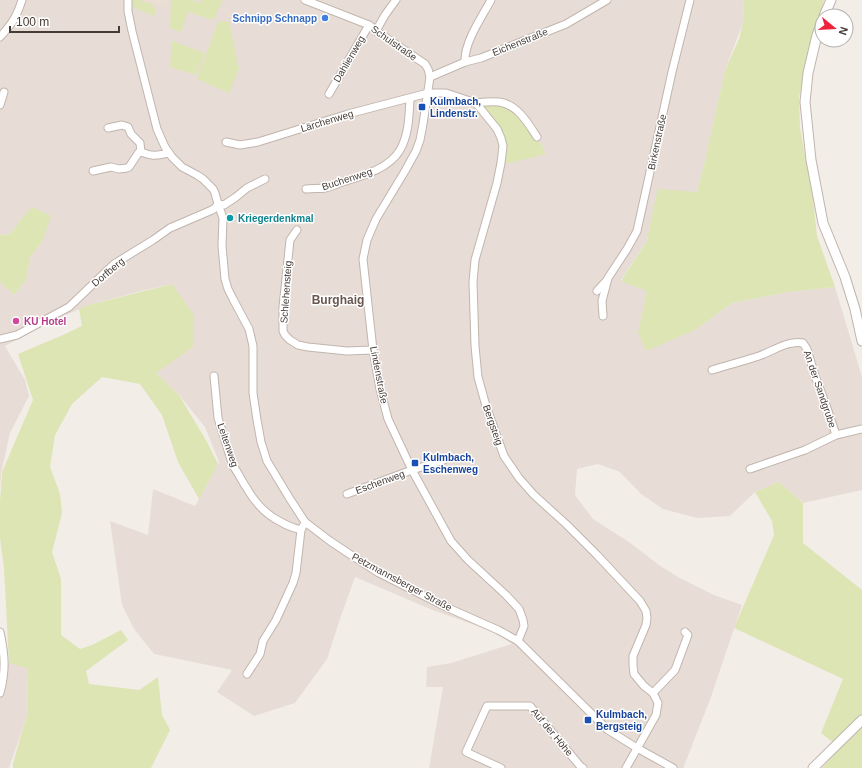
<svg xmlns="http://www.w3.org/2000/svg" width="862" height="768" viewBox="0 0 862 768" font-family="Helvetica,sans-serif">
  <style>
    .residential { fill: #e7ddd6 }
    .education { fill: #ebded2 }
    .green { fill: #dce5b3 }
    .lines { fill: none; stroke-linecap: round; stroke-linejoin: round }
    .minor-casing { stroke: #c1b5ae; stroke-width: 9 }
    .tertiary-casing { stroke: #c1b5ae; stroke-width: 11 }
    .minor { stroke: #fff; stroke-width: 7 }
    .tertiary { stroke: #fff; stroke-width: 9 }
    .shop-dot { fill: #3f7fe0; stroke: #fff; stroke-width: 1.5 }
    .transit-dot { fill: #1a4fb4; stroke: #fff; stroke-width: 1.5 }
    .culture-dot { fill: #0f9aa8; stroke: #fff; stroke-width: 1.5 }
    .hotel-dot { fill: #d1479c; stroke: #fff; stroke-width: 1.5 }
    .labels { text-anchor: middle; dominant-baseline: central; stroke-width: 3; stroke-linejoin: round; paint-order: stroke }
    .shop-label { font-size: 10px; font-weight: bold; fill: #366cbe; stroke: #fff; text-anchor: end }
    .street-label { font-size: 10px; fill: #463c37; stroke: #fff }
    .transit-label { font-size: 10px; font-weight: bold; fill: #164399; stroke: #fff; text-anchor: start }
    .culture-label { font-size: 10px; font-weight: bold; fill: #0d838f; stroke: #fff; text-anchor: start }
    .hotel-label { font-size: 10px; font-weight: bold; fill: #b23c85; stroke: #fff; text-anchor: start }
    .quarter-label { font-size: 12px; font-weight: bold; fill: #68574f; stroke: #fff }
  </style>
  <rect width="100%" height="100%" fill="#f3ede8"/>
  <g class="residential">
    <polygon points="0,0 744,0 743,23 725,70 703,169 697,192 654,210 650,224 647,241 621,280 648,291 638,333 695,330 732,303 788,292 835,287 862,377 862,490 803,503 779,482 755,492 730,516 697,518 663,509 641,494 620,472 598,464 577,469 575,495 593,519 629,542 659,565 678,577 714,595 742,605 711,697 684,766 684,768 429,768 443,687 426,687 427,667 451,663 512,644 495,632 435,611 355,577 341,616 327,659 295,703 254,716 217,692 232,670 154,654 134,629 122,605 110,521 148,535 153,489 195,506 219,462 205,427 179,395 156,373 172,284 145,290 89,305 52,321 5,346 25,380 29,396 10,433 1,473 0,488 0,282 14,295 26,280 30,257 42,242 22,218 12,232 5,236 0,234"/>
    <polygon points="9,663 27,667 28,706 27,716 9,768 0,768 0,665"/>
  </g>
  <polygon class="education" points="139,0 169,0 166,7"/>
  <g class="green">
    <polygon points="132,0 139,0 153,4 152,7 156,8 154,16 133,7"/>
    <polygon points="171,0 191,0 201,3 202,0 223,0 213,20 188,12 181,32 170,28"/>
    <polygon points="744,0 824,0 799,97 800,128 813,199 817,236 835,287 788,292 732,303 695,330 646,351 638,333 647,291 621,281 647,241 650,224 658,189 697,192 703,169 725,70 739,39 743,23"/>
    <polygon points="223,21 229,22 239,69 229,93 197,79 218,22"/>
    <polygon points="172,41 205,53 196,75 170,67"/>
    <polygon points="500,102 519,113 537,137 546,154 501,165 501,138 476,103"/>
    <polygon points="32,207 51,216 42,242 30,257 26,280 14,295 0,282 0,234 5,236 12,232 22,218"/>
    <polygon points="172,284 193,314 194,346 156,373 179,395 207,442 218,464 199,499 178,462 162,415 140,384 102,377 72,404 55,435 50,467 60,494 62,513 52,552 61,579 61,635 80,649 92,645 121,630 128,640 86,671 89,684 139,690 158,677 162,715 170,730 151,768 13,768 13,764 20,738 27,716 28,706 27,668 9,663 4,568 0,538 0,502 2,472 33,400 18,354 63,335 82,326 79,309 89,305"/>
    <polygon points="779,482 803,503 803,543 862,590 862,768 822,768 840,748 821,733 843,679 734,628 774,535 772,521 755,492"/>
  </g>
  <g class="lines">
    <defs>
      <g id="minor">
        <polyline points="128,0 128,11 132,31 157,129 165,147 172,157 182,167 197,175 203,179 213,189 215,193 218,204 223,218 222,246 225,279 228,289 233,299 249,329 253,346 253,393 257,420 261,442 267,461 290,499 305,522 330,541 348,553 379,573 446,607 498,630 518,641 608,730 637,748 673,768"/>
        <polyline points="305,0 369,25 376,31 425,64 428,69 430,77 423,124 420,140 416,151 405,171 376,219 367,240 363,259 373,350 380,389 388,419 412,470 451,541 468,560 506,595 519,609 523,620 524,626 518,641"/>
        <polyline points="376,31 385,15 396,0"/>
        <path d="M0,37c12,-13 17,-21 22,-37"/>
        <path d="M465,62c-1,-20 17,-45 26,-62"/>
        <polyline points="430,77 465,62 481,58 566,24 607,0"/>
        <polyline points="329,94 369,25"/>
        <path d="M476,103c8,-1 15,-2 23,-1 18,2 29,21 38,35"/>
        <polyline points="0,105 4,92"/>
        <polyline points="108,128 122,125 128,127 131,134 140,143 141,152"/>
        <polyline points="226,142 240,145 258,142 348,114 428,93 446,93 476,103 497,129 501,138 503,146 501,163 497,183 475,260 473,282 475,346 478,377 486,406 504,456 519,478 534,495 566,524 597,555 640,601 646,611 647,618 646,625 633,656 633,665 634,674 644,686 653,693 658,703 656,715 626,768"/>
        <path d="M93,171l18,-4 8,2 8,-1 2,-1 10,-15c5,0 8,3 13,3 6,1 12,-1 17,-2"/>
        <path d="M306,189c6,-1 13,0 19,-1 6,-1 12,-4 17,-6 20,-6 47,-13 58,-32 9,-16 9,-34 10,-51"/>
        <polyline points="218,204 224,205 236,197 247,188 265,179"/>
        <polyline points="297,230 290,240 283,307 283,331 285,335 290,340 298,345 308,347 347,351 373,350"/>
        <polyline points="597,291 606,281"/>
        <polyline points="603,316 602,301 608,278 627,249 637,231 672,72 690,0"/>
        <polyline points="0,339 17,335 69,307 114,264 153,240 170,228 212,210 215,208 218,204"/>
        <path d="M712,370c16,-5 32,-9 47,-14 14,-5 29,-16 44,-13l4,6 8,27 11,29 10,30"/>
        <path d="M214,376l4,42 15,48c5,6 8,14 13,21 8,14 20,28 35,35 6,4 13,6 20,8"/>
        <polyline points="750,469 805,450 836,435 862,429"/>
        <polyline points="347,494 412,470 444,460"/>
        <path d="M0,632c5,23 6,39 0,61"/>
        <polyline points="247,674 260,654 263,641 276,620 293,583 296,573 301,530 303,526"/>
        <polyline points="653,693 675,670 688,635 685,632"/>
        <polyline points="501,768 466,752 487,706 530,706 581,767 583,768"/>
      </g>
      <g id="tertiary">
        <polyline points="824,16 831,0"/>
        <polyline points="822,22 817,35 808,73 805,102 811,160 823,223 845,277 855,309 862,341"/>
        <polyline points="813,768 862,720"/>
      </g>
    </defs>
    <use href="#minor" class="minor-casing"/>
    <use href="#tertiary" class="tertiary-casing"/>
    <use href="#minor" class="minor"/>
    <use href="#tertiary" class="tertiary"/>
  </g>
  <circle class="shop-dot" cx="325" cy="18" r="4"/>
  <g class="transit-dot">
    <rect x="418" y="103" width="8" height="8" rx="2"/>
    <rect x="411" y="459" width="8" height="8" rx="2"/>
    <rect x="584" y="716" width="8" height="8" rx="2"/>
  </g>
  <circle class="culture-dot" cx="230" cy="218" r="4"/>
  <circle class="hotel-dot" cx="16" cy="321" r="4"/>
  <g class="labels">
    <g class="shop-label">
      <text x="317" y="18">Schnipp Schnapp</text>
    </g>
    <g class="street-label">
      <text transform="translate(520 42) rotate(-22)">Eichenstraße</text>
      <text transform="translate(394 43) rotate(35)">Schulstraße</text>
      <text transform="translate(349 59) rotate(-60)">Dahlienweg</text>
      <text transform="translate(327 121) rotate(-17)">Lärchenweg</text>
      <text transform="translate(657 142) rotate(-78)">Birkenstraße</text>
      <text transform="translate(347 179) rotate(-18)">Buchenweg</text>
      <text transform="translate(108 272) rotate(-40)">Dorfberg</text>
      <text transform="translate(286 292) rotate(-86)">Schlehensteig</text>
      <text transform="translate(379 375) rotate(79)">Lindenstraße</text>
      <text transform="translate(820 389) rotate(71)">An der Sandgrube</text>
      <text transform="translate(493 425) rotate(71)">Bergsteig</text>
      <text transform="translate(228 445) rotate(71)">Leitenweg</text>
      <text transform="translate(380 482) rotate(-20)">Eschenweg</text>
      <text transform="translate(402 582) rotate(28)">Petzmannsberger Straße</text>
      <text transform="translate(552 732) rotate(50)">Auf der Höhe</text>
    </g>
    <g class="transit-label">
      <text x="430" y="101">Kulmbach,<tspan x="430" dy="12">Lindenstr.</tspan></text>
      <text x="423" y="457">Kulmbach,<tspan x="423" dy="12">Eschenweg</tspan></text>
      <text x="596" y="714">Kulmbach,<tspan x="596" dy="12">Bergsteig</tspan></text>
    </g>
    <g class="culture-label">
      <text x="238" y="218">Kriegerdenkmal</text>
    </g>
    <g class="hotel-label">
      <text x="24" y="321">KU Hotel</text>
    </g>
    <g class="quarter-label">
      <text x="338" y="300">Burghaig</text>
    </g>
  </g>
  <g transform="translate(834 28) rotate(108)"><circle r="19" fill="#ffffff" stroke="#b5b1af"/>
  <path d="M0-3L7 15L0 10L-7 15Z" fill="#ef233b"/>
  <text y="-6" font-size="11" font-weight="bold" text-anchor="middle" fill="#463c37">N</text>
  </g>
  <path d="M10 26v6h109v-6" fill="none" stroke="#463c37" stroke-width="2"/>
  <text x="16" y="26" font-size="12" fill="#463c37" stroke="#ffffff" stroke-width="3" paint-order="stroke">100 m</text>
</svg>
